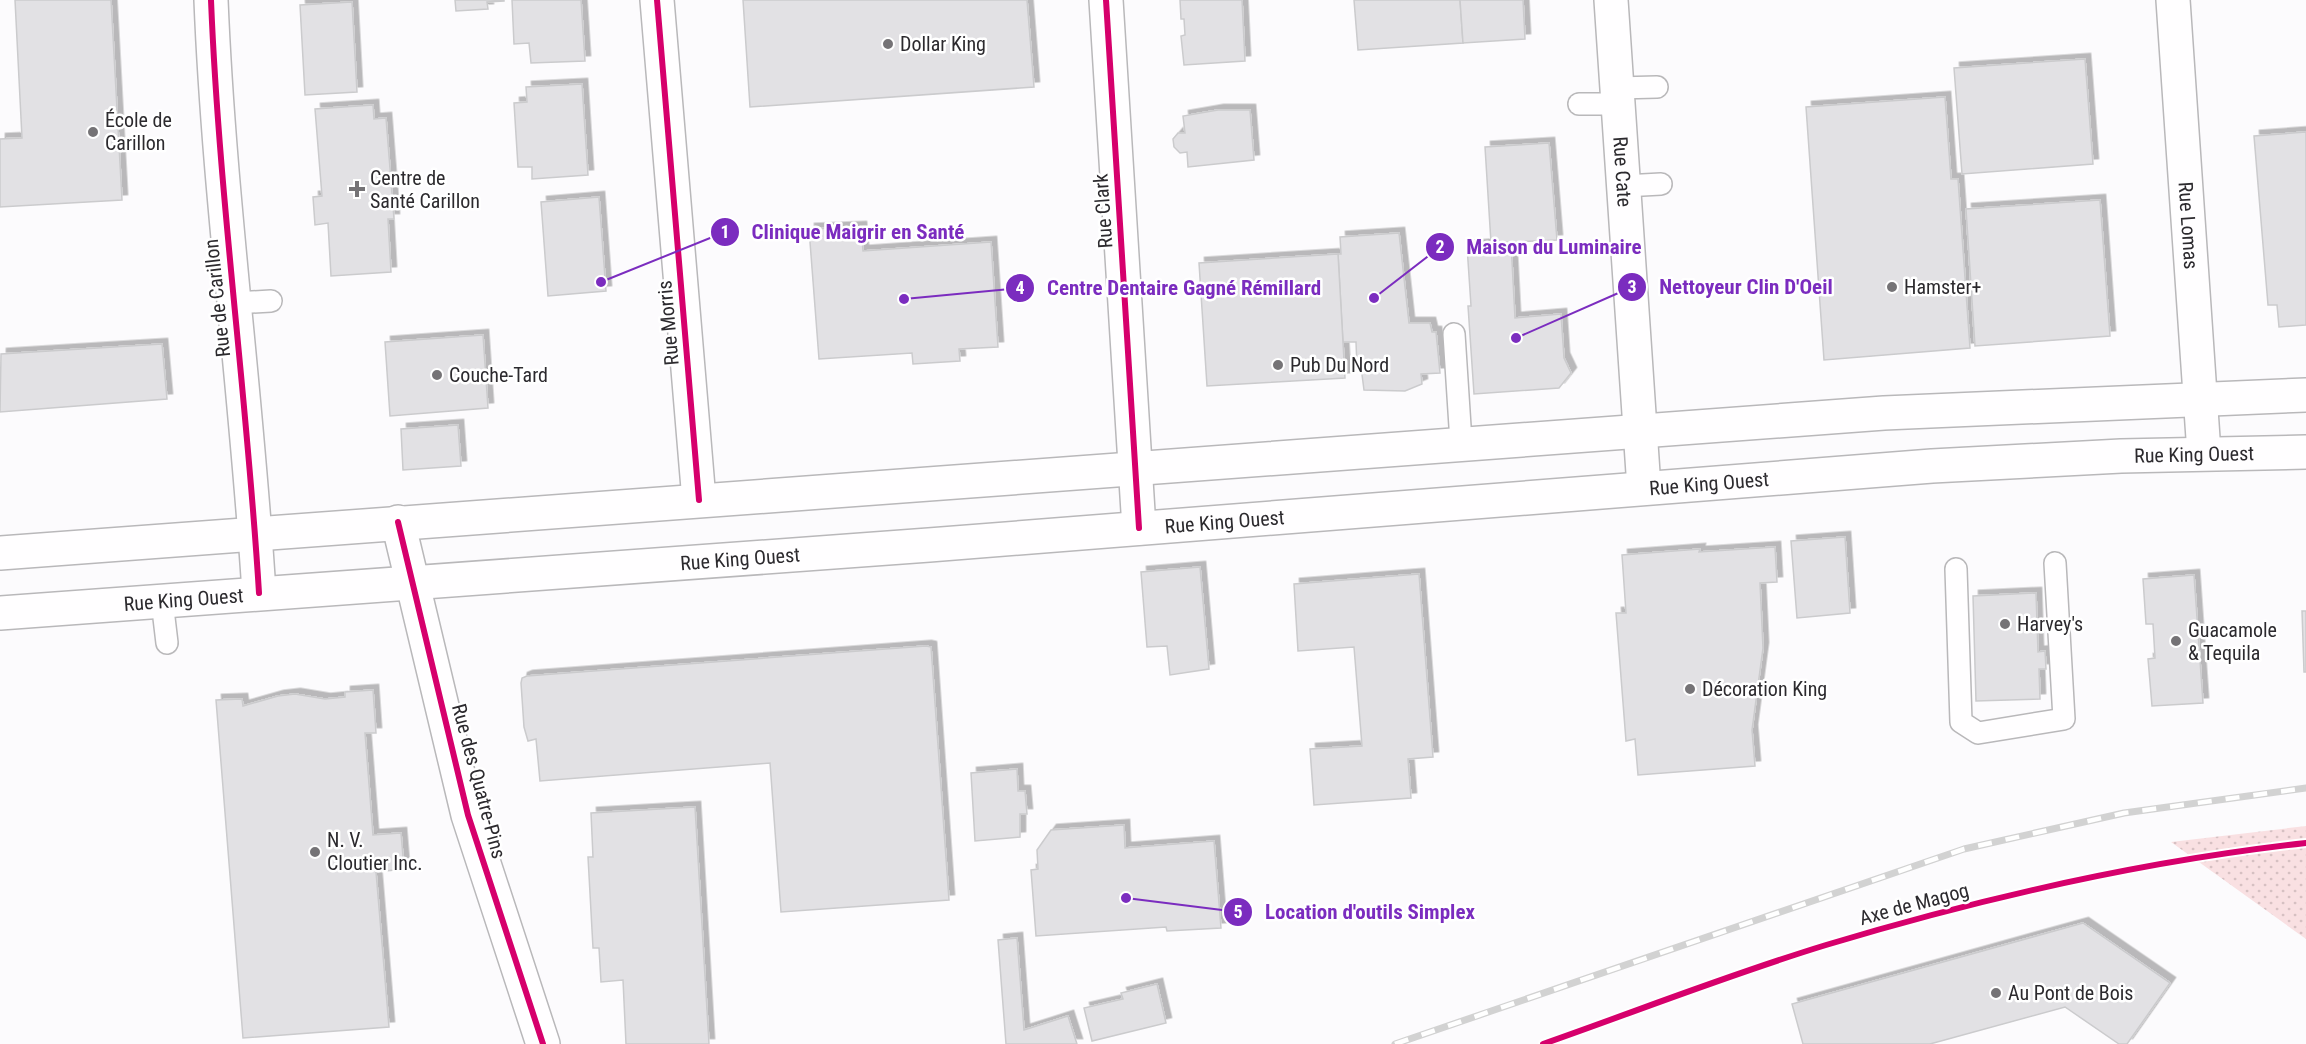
<svg xmlns="http://www.w3.org/2000/svg" width="2306" height="1044" viewBox="0 0 2306 1044" font-family="'Roboto Condensed',sans-serif">
  <style>
    .park { fill: url(#park-dots) }
    .building { fill: #e2e1e4; stroke: #cbcbcd; stroke-width: 1.5; filter: url(#shadow) }
    .lines { fill: none; stroke-linecap: round; stroke-linejoin: round }
    .service-casing { stroke: #b9b8ba; stroke-width: 24 }
    .minor-casing { stroke: #b9b8ba; stroke-width: 36 }
    .primary-casing { stroke: #b9b8ba; stroke-width: 36 }
    .service { stroke: #fffeff; stroke-width: 21 }
    .minor { stroke: #fffeff; stroke-width: 33 }
    .primary { stroke: #fffeff; stroke-width: 33 }
    .rail-casing { stroke: #d2d2d2; stroke-width: 7 }
    .rail { stroke: #fff; stroke-width: 4.5; stroke-dasharray: 14; stroke-linecap: butt }
    .cycleway-casing { stroke: #fff; stroke-width: 10 }
    .cycleway { stroke: #d6006c; stroke-width: 6 }
    .poi-dot { fill: #757376; stroke: #fff; stroke-width: 2 }
    .labels { text-anchor: middle; dominant-baseline: central; stroke-width: 5; stroke-linejoin: round; paint-order: stroke }
    .poi-label { font-size: 20px; fill: #2c2a2e; stroke: #fff; text-anchor: start }
    .street-label { font-size: 20px; fill: #2c2a2e; stroke: #fff }
    .leader { fill: none; stroke: #7b2cbf; stroke-width: 2 }
    .callout-dot { fill: #7b2cbf; stroke: #fff; stroke-width: 2 }
    .mark-label { font-size: 18px; text-anchor: middle; font-weight: bold; fill: #fff }
    .callout-label { font-size: 21px; text-anchor: middle; font-weight: bold; fill: #7b2cbf; stroke: #fff; stroke-width: 5; stroke-linejoin: round; paint-order: stroke }
  </style>
  <defs>
    <pattern id="park-dots" width="8" height="8" patternUnits="userSpaceOnUse" patternTransform="scale(1.5)"><rect width="8" height="8" fill="#f9e0e2"/><path d="M2 2h.1M6 6h.1" fill="none" stroke="#d6c0c2" stroke-width="1.8" stroke-linecap="round"/></pattern>
    <filter id="shadow"><feDropShadow dx="5.5" dy="-5.5" stdDeviation="0" flood-color="#0004"/></filter>
  </defs>
  <rect width="100%" height="100%" fill="#fcfbfd"/>
  <polygon class="park" points="2306,826 2306,939 2171,842"/>
  <g class="building">
    <polygon points="15,0 111,0 122,200 0,207 0,139 22,138"/>
    <polygon points="455,0 504,0 504,1 487,2 488,9 456,11"/>
    <polygon points="512,0 581,0 585,61 531,63 529,43 514,44"/>
    <polygon points="743,0 1027,0 1034,87 750,107"/>
    <polygon points="1180,0 1242,0 1245,61 1184,65 1181,36 1185,35 1184,19 1181,19"/>
    <polygon points="1354,0 1460,0 1463,43 1358,50"/>
    <polygon points="1460,0 1523,0 1525,39 1463,43"/>
    <polygon points="352,2 357,92 305,95 300,5"/>
    <polygon points="2085,59 2093,164 1962,174 1954,68"/>
    <polygon points="582,84 588,175 532,179 532,167 518,167 514,103 527,102 526,87"/>
    <polygon points="1945,97 1951,179 1958,179 1970,348 1824,360 1806,107"/>
    <polygon points="373,105 374,119 386,118 394,219 388,219 391,272 331,276 328,223 315,225 313,197 322,196 315,109"/>
    <polygon points="1218,110 1250,110 1254,160 1188,167 1187,152 1180,153 1174,147 1173,139 1178,133 1185,133 1183,116"/>
    <polygon points="2306,132 2306,325 2279,327 2277,305 2268,305 2254,136"/>
    <polygon points="1549,143 1557,240 1491,243 1485,147"/>
    <polygon points="599,197 606,291 548,296 541,202"/>
    <polygon points="2100,200 2110,336 1975,346 1966,209"/>
    <polygon points="861,227 863,251 991,242 998,347 959,349 960,361 913,364 912,353 819,359 809,229"/>
    <polygon points="1399,233 1409,323 1430,323 1432,332 1436,332 1440,373 1421,374 1422,384 1405,391 1364,390 1361,367 1357,367 1356,342 1343,342 1338,254 1341,254 1340,237"/>
    <polygon points="1511,243 1515,318 1561,314 1564,358 1571,373 1559,388 1474,394 1468,306 1471,306 1467,246"/>
    <polygon points="1338,254 1345,378 1207,386 1199,263"/>
    <polygon points="483,335 488,408 390,416 385,342"/>
    <polygon points="162,344 167,399 0,412 1,354"/>
    <polygon points="458,425 461,466 403,470 401,429"/>
    <polygon points="1845,537 1850,613 1797,618 1791,541"/>
    <polygon points="1775,547 1777,582 1760,583 1763,648 1752,730 1755,766 1638,775 1635,739 1626,741 1616,613 1626,613 1622,555 1700,549 1699,552"/>
    <polygon points="1200,567 1209,669 1170,675 1167,646 1147,647 1141,572"/>
    <polygon points="1419,574 1433,757 1408,759 1411,798 1314,805 1310,749 1362,746 1354,647 1298,651 1294,584"/>
    <polygon points="2194,575 2203,703 2152,706 2148,659 2155,658 2153,624 2146,624 2143,579"/>
    <polygon points="2036,593 2038,652 2045,651 2046,669 2039,669 2040,699 1976,701 1973,596"/>
    <polygon points="2302,611 2306,611 2306,672 2304,672"/>
    <polygon points="926,646 931,647 949,900 781,912 770,763 540,781 536,739 528,741 524,727 521,683 522,678 527,676"/>
    <polygon points="373,690 376,733 365,733 373,835 401,833 404,869 376,872 389,1027 243,1038 216,700 242,699 243,706 278,696 295,694 325,699 345,697 345,692"/>
    <polygon points="1017,769 1018,791 1025,791 1027,814 1020,814 1020,837 975,841 971,773"/>
    <polygon points="695,807 709,1044 626,1044 623,980 601,982 599,948 593,948 588,857 593,857 591,813"/>
    <polygon points="1124,825 1125,848 1214,841 1221,928 1167,931 1166,927 1036,936 1031,870 1038,869 1037,850 1051,830"/>
    <polygon points="2083,923 2170,983 2127,1044 2119,1044 2065,1007 1930,1044 1803,1044 1792,1004"/>
    <polygon points="1017,938 1024,1030 1068,1016 1077,1044 1006,1044 998,940"/>
    <polygon points="1157,984 1166,1023 1092,1041 1084,1008 1123,999 1121,993"/>
  </g>
  <g class="lines">
    <defs>
      <g id="service">
        <polyline points="1617,88 1657,87"/>
        <polyline points="1579,104 1618,104"/>
        <polyline points="1624,186 1661,184"/>
        <polyline points="234,303 271,301"/>
        <polyline points="1454,334 1461,442"/>
        <polyline points="1956,569 1961,722 1978,733 2064,719 2055,563"/>
        <polyline points="162,601 167,643"/>
      </g>
      <g id="minor">
        <path d="M211,0c8,198 36,395 48,593"/>
        <polyline points="657,0 699,500"/>
        <polyline points="1106,0 1139,528"/>
        <path id="s1" d="M1611,0l33,488"/>
        <path id="s2" d="M2173,0l31,453"/>
        <polyline points="398,522 468,815 543,1044"/>
      </g>
      <g id="primary">
        <polyline points="0,553 1884,413 2306,395"/>
        <path id="s3" d="M0,613l929,-68 1003,-79 189,-10 185,-4"/>
      </g>
    </defs>
    <use href="#service" class="service-casing"/>
    <use href="#minor" class="minor-casing"/>
    <use href="#primary" class="primary-casing"/>
    <use href="#service" class="service"/>
    <use href="#minor" class="minor"/>
    <use href="#primary" class="primary"/>
    <defs>
      <polyline id="rail" points="1395,1044 1964,849 2124,813 2306,788"/>
    </defs>
    <use href="#rail" class="rail-casing"/>
    <use href="#rail" class="rail"/>
    <defs>
      <g id="cycleway">
        <path d="M211,0c8,198 36,395 48,593"/>
        <polyline points="657,0 699,500"/>
        <polyline points="1106,0 1139,528"/>
        <polyline points="398,522 468,815 543,1044"/>
        <path d="M1543,1044c94,-33 188,-70 283,-99 156,-47 318,-84 480,-102"/>
      </g>
    </defs>
    <use href="#cycleway" class="cycleway-casing"/>
    <use href="#cycleway" class="cycleway"/>
  </g>
  <g class="poi-dot">
    <circle cx="888" cy="44" r="6"/>
    <circle cx="93" cy="132" r="6"/>
    <path d="M354 180h6v6h6v6h-6v6h-6v-6h-6v-6h6z"/>
    <circle cx="1892" cy="287" r="6"/>
    <circle cx="1278" cy="365" r="6"/>
    <circle cx="437" cy="375" r="6"/>
    <circle cx="2005" cy="624" r="6"/>
    <circle cx="2176" cy="641" r="6"/>
    <circle cx="1690" cy="689" r="6"/>
    <circle cx="315" cy="852" r="6"/>
    <circle cx="1996" cy="993" r="6"/>
  </g>
  <g class="labels">
    <g class="poi-label">
      <text x="900" y="44">Dollar King</text>
      <text x="105" y="120">École de<tspan x="105" dy="23">Carillon</tspan></text>
      <text x="370" y="178">Centre de<tspan x="370" dy="23">Santé Carillon</tspan></text>
      <text x="1904" y="287">Hamster+</text>
      <text x="1290" y="365">Pub Du Nord</text>
      <text x="449" y="375">Couche-Tard</text>
      <text x="2017" y="624">Harvey's</text>
      <text x="2188" y="630">Guacamole<tspan x="2188" dy="23">&amp; Tequila</tspan></text>
      <text x="1702" y="689">Décoration King</text>
      <text x="327" y="840">N. V.<tspan x="327" dy="23">Cloutier Inc.</tspan></text>
      <text x="2008" y="993">Au Pont de Bois</text>
    </g>
    <g class="street-label">
      <text stroke="none"><textPath href="#s1" startOffset="172">Rue Cate</textPath></text>
      <text transform="translate(1103 211) rotate(-94)">Rue Clark</text>
      <text stroke="none"><textPath href="#s2" startOffset="226">Rue Lomas</textPath></text>
      <text transform="translate(217 298) rotate(-96)">Rue de Carillon</text>
      <text transform="translate(668 323) rotate(-95)">Rue Morris</text>
      <text stroke="none"><textPath href="#s3" startOffset="2200">Rue King Ouest</textPath></text>
      <text stroke="none"><textPath href="#s3" startOffset="1714">Rue King Ouest</textPath></text>
      <text stroke="none"><textPath href="#s3" startOffset="1228">Rue King Ouest</textPath></text>
      <text stroke="none"><textPath href="#s3" startOffset="742">Rue King Ouest</textPath></text>
      <text stroke="none"><textPath href="#s3" startOffset="184">Rue King Ouest</textPath></text>
      <text transform="translate(479 781) rotate(75)">Rue des Quatre-Pins</text>
      <text transform="translate(1914 904) rotate(-15)">Axe de Magog</text>
    </g>
  </g>
  <path class="leader" d="M601 282L725 232M1374 298L1440 247M1516 338L1632 287M904 299L1020 288M1126 898L1238 912"/>
  <g class="callout-dot">
    <circle cx="601" cy="282" r="6"/>
    <circle cx="1374" cy="298" r="6"/>
    <circle cx="1516" cy="338" r="6"/>
    <circle cx="904" cy="299" r="6"/>
    <circle cx="1126" cy="898" r="6"/>
    <circle cx="725" cy="232" r="15"/>
    <circle cx="1440" cy="247" r="15"/>
    <circle cx="1632" cy="287" r="15"/>
    <circle cx="1020" cy="288" r="15"/>
    <circle cx="1238" cy="912" r="15"/>
  </g>
  <g class="mark-label">
    <text x="725" y="238">1</text>
    <text x="1440" y="253">2</text>
    <text x="1632" y="293">3</text>
    <text x="1020" y="294">4</text>
    <text x="1238" y="918">5</text>
  </g>
  <g class="callout-label">
    <text x="858" y="239">Clinique Maigrir en Santé</text>
    <text x="1554" y="254">Maison du Luminaire</text>
    <text x="1746" y="294">Nettoyeur Clin D'Oeil</text>
    <text x="1184" y="295">Centre Dentaire Gagné Rémillard</text>
    <text x="1370" y="919">Location d'outils Simplex</text>
  </g>
</svg>
